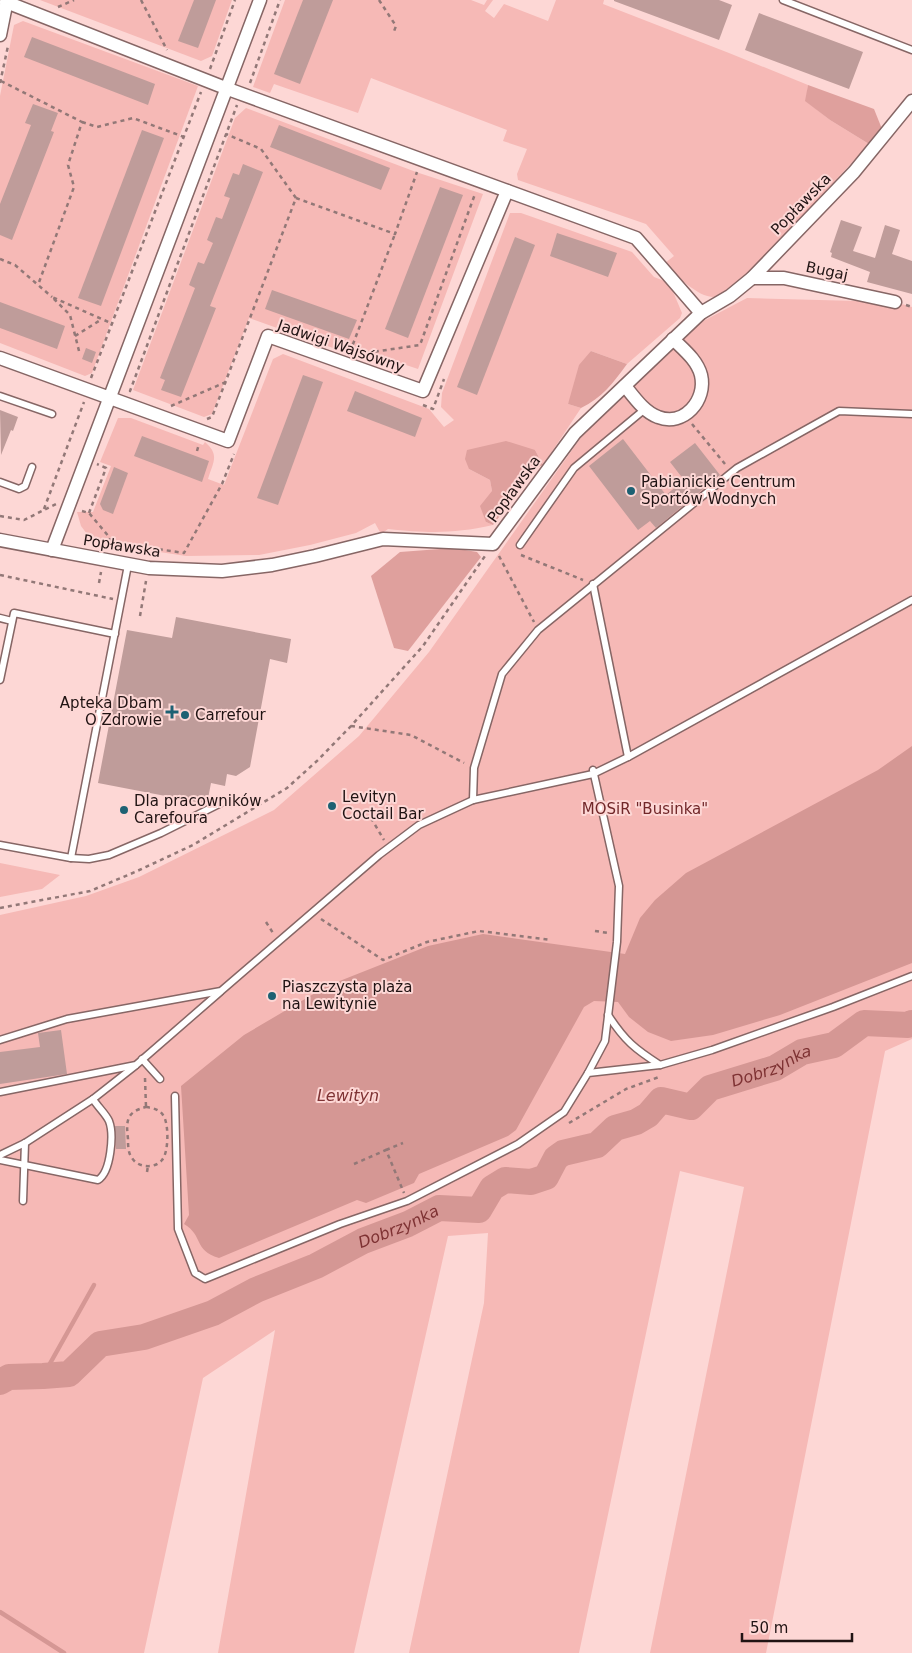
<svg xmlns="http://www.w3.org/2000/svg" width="912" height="1653" viewBox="0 0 912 1653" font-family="'DejaVu Sans',sans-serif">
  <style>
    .green { fill: #f6b9b6 }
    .forest { fill: #dfa09d }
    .water { fill: #d59794 }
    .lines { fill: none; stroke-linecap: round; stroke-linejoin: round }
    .stream { stroke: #d59794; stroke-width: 4.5 }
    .river { stroke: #d59794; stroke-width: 26 }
    .building { fill: #bf9c9a }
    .lane-casing { stroke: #866665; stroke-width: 9 }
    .street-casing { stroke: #866665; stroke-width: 15 }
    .path { stroke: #927877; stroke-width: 2.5; stroke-dasharray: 4 4; stroke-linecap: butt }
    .lane { stroke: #fff; stroke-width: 6 }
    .street { stroke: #fff; stroke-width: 12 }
    .poi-dot { fill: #1d6173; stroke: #fdd7d5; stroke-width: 2 }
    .labels { text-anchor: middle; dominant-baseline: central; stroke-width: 4; stroke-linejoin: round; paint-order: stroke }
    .street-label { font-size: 15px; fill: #201313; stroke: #fdd7d5 }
    .poi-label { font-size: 15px; fill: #201313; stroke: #fdd7d5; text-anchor: start }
    .park-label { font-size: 15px; fill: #712729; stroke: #fdd7d5 }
    .water-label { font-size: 16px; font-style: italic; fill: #7e3233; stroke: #fdd7d5 }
  </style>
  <rect width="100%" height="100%" fill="#fdd7d5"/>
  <g class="green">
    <polygon points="40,0 232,0 212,56 201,61"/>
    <path d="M285,0h186l13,5 3,-5h6l-8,11 9,7 10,-14 44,17 8,-21h48l-1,4 126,49 79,32 -2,16 24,19 39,24 -117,127 -36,26c-17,2 -40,-22 -51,-34l9,-7 -28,-32 -128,-44 -1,-6 10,-25 -24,-8 4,-11 -136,-52 -13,35 -84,-29 -4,9 -17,-6z"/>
    <polygon points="23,21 198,86 92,373 85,376 0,343 0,96 14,25"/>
    <polygon points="246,108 416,172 483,194 418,369 352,347 347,353 249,318 212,414 204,417 133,390 235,118"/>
    <path d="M510,213h11l111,39 22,25 13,5 7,12 8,19 -2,5 -53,46 -36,-13 -23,53 13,4 -38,57 -8,-15 -66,19 21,11 2,11 -6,31 7,3c-40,9 -65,8 -105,4l-7,5 -6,-11 -19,10 -46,12 -51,10 -73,1 -93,-14 -12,-16 -4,-14h16l18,-46 -11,-4 18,-44h13l72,27 2,-3c15,13 8,20 3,37l16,6 49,-126 10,-5 146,55 15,18 10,-7 -13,-13 1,-14z"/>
    <polygon points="747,298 895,302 912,307 912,1039 885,1051 766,1653 650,1653 744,1187 680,1171 579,1653 409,1653 484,1303 488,1233 448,1236 354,1653 218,1653 275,1330 203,1378 144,1653 0,1653 0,915 86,896 139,877 274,810 359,736 429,652 582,436 688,329"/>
    <polygon points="0,863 60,875 42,889 0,897"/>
  </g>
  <g class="forest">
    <polygon points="808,85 874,109 882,129 869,144 830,120 805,101"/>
    <path d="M591,351l36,13c-14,19 -25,34 -46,44l-13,-4 11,-39z"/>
    <polygon points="506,441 535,450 543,465 525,472 517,493 493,525 486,522 480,506 492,491 490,480 469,469 465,459 467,450"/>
    <polygon points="453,548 477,552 481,557 408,651 394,648 371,576 400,552"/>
  </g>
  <path class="water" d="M912,746v217l-132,52 -67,20 -42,6 -23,-9 -19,-15 -11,-15 -24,-1 -10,6 -68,123 -8,6 -89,38 -5,9 -48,20 -9,-3 -138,58c-26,-8 -15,-22 -35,-34l5,-9 -8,-129 63,-51 83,-49 101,-40 55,-12 142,20 15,-36 15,-18 31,-27 192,-103z"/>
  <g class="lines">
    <g class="stream">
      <polyline points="43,1376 94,1285"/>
      <polyline points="0,1612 64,1653"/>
    </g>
    <path class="river" id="s1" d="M0,1382l9,-5 34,-1 26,-2 31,-30 44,-7 69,-24 43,-23 60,-24 47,-25 45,-17 31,-16 40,2 13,-22 13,-8 26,2 15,-5 10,-19 7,-5 34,-8 18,-17 21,-6 12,-7 13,-15 30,7 19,-19 65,-20 27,-16 32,-7 30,-22 44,2 4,-2"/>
  </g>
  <g class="building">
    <polygon points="194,0 216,0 198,48 178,41"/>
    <polygon points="303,0 333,0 300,84 274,74"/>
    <polygon points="614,0 719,0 732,5 719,40 614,1"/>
    <polygon points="759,13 863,52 849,89 745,50"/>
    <polygon points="32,37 155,84 148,105 24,57"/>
    <polygon points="33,104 58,113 51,131 54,132 12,240 0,235 0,204 31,125 25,123"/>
    <polygon points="279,125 390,168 381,190 270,147"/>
    <polygon points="142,130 164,138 101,306 78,298"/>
    <polygon points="243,164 263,172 210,306 216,308 181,397 161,390 165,380 160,378 195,288 189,285 198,262 204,264 213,243 207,240 216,217 222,219 230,198 224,196 233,173 239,175"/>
    <polygon points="440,187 463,195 408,338 385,329"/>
    <polygon points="841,220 862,227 853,251 875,258 885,225 900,230 892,254 912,261 912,294 867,282 870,272 831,257 832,253 830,252"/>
    <polygon points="557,233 617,253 608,277 550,256"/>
    <polygon points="515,237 535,245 477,395 457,387"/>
    <polygon points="272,290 357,320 349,339 265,309"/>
    <polygon points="0,302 65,326 57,349 0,328"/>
    <polygon points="86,348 96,352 92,363 82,359"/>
    <polygon points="303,375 323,382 278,505 257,498"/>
    <polygon points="355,391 422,418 415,437 347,411"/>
    <polygon points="0,410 18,417 13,431 11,430 1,455"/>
    <polygon points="142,436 209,461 202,482 134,456"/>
    <polygon points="623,439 666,495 684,480 670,462 695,443 720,475 656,528 650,521 638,530 589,466"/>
    <polygon points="114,467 128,473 113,514 103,510 100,504"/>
    <polygon points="176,617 291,639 287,663 270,659 250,767 236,776 227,774 225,786 211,783 207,804 98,783 127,630 172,638"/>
    <polygon points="61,1030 67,1074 0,1084 0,1052 40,1047 38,1033"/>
    <polygon points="115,1126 125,1126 126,1149 116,1149"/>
  </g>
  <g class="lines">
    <defs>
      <g id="lane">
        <polyline points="783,0 912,50"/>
        <polyline points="0,396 52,414"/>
        <polyline points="0,482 19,489 25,486 32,467"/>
        <polyline points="520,545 574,468 645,409"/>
        <polyline points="593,584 628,757"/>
        <polyline points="0,618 12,621"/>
        <polyline points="0,680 14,613 115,634"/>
        <polyline points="473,800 474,768 502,674 538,630 737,468 839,411 912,414"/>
        <polyline points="0,845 71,858 128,565"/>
        <polyline points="71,858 89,859 109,855 161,833 225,801"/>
        <path d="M608,1015c17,26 27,34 52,50"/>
        <polyline points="0,1040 67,1019 221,991 379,855 419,825 473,800 593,774 628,757 912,600"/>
        <polyline points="142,1059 160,1079"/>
        <polyline points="588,1073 605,1041 617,942 619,886 593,770"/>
        <polyline points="0,1092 136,1065 220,992"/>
        <polyline points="175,1096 178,1229 195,1273 205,1279 340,1224 407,1201 518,1144 564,1112 588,1073 660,1065 712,1050 833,1007 912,976"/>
        <polyline points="93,1099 135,1066"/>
        <path d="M0,1155l25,-12 68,-44c4,7 13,15 16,22 5,13 2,51 -11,59l-98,-20"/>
        <polyline points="23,1201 25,1143"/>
      </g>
      <g id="street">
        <polyline points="6,2 228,89 636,238 701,313"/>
        <polyline points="0,35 7,0"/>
        <polyline points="752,278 784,278 895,302"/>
        <polyline points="0,358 228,441 268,336 423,391 507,191"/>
        <path d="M625,386c9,11 19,26 33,31 26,10 49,-17 43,-42 -4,-15 -17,-25 -28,-36"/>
        <polyline points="0,540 149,568 222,571 272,565 315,556 383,539 493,544 575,433 701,313 730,296 752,278 854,172 912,101"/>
        <polyline points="52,550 260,0"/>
      </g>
    </defs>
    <use href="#lane" class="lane-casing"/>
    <use href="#street" class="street-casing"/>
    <g class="path">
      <polyline points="141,0 167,50"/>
      <polyline points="379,0 396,26 393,34"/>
      <polyline points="58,7 74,0"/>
      <polyline points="210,69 235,0"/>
      <polyline points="1,81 82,122 68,165 74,187 38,285"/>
      <polyline points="0,83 8,46"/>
      <polyline points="250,83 280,0"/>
      <polyline points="82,122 97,127 133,118 184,137"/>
      <polyline points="296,198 395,234 417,172"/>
      <polyline points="0,259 15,265 52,297"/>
      <polyline points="906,305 912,307"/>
      <polyline points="75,336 102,319"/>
      <polyline points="79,351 70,315 52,297 113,324"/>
      <polyline points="350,352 395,234"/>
      <polyline points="359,354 420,345 475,194"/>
      <polyline points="91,378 201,92"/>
      <polyline points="131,391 130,391 237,105"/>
      <polyline points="423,405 433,409 444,379"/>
      <polyline points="171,406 226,382"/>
      <polyline points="207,419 212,417 296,198 261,149 226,134"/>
      <polyline points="692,424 725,464"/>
      <polyline points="197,451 199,444"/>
      <polyline points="44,509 84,402"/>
      <polyline points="82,511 89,513 110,538 107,548"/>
      <polyline points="89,513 106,468 97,464"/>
      <polyline points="0,516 24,520 56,504"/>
      <polyline points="521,555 583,580"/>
      <polyline points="150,556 151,548 184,553 222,484 234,454"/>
      <polyline points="499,556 534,622"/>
      <polyline points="0,575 113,599"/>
      <polyline points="99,583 101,572"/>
      <polyline points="140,616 146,581"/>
      <polyline points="351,726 411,735 464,763"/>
      <polyline points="371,818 384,840"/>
      <polyline points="0,908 90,891 135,872 193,845 287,788 318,760 351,726 423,646 485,556"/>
      <polyline points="321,919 383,960 427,942 479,931 551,940"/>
      <polyline points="266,922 273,933"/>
      <polyline points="595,931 608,933"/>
      <polyline points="145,1078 146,1107"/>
      <path d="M146,1107c6,1 13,2 17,8 6,8 6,37 -1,45 -7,9 -24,8 -30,-2 -4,-5 -4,-13 -4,-19 -2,-18 -2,-27 18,-32z"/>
      <polyline points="569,1123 626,1089 659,1077"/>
      <polyline points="386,1150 403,1143"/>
      <polyline points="354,1164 386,1150 404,1193"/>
      <polyline points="147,1172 148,1166"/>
    </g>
    <use href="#lane" class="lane"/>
    <use href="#street" class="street"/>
  </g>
  <g class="poi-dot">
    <circle cx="631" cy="491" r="5"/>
    <path d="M169.5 704.5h5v5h5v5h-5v5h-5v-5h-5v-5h5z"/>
    <circle cx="185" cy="715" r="5"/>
    <circle cx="332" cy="806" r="5"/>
    <circle cx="124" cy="810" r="5"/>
    <circle cx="272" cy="996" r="5"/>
  </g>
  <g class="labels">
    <g class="street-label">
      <text transform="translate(801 204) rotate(-46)">Popławska</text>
      <text transform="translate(827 271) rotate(12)">Bugaj</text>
      <text transform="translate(341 346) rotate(19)">Jadwigi Wajsówny</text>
      <text transform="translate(514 489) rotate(-54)">Popławska</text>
      <text transform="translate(122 546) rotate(9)">Popławska</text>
    </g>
    <g class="poi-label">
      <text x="641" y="482">Pabianickie Centrum<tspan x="641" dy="17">Sportów Wodnych</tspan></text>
      <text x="162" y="703" text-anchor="end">Apteka Dbam<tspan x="162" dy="17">O Zdrowie</tspan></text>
      <text x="195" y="715">Carrefour</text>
      <text x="342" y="797">Levityn<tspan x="342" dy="17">Coctail Bar</tspan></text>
      <text x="134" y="801">Dla pracowników<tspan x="134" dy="17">Carefoura</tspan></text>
      <text x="282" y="987">Piaszczysta plaża<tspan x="282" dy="17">na Lewitynie</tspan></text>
    </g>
    <g class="park-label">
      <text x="645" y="809">MOSiR "Businka"</text>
    </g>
    <g class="water-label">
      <text stroke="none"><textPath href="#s1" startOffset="872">Dobrzynka</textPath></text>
      <text x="348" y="1095">Lewityn</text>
      <text stroke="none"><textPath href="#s1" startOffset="436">Dobrzynka</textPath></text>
    </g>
  </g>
  <path d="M742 1633v8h110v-8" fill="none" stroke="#201313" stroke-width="2.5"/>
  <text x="750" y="1633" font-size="15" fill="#201313" stroke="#fdd7d5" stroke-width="4" paint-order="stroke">50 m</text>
</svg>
